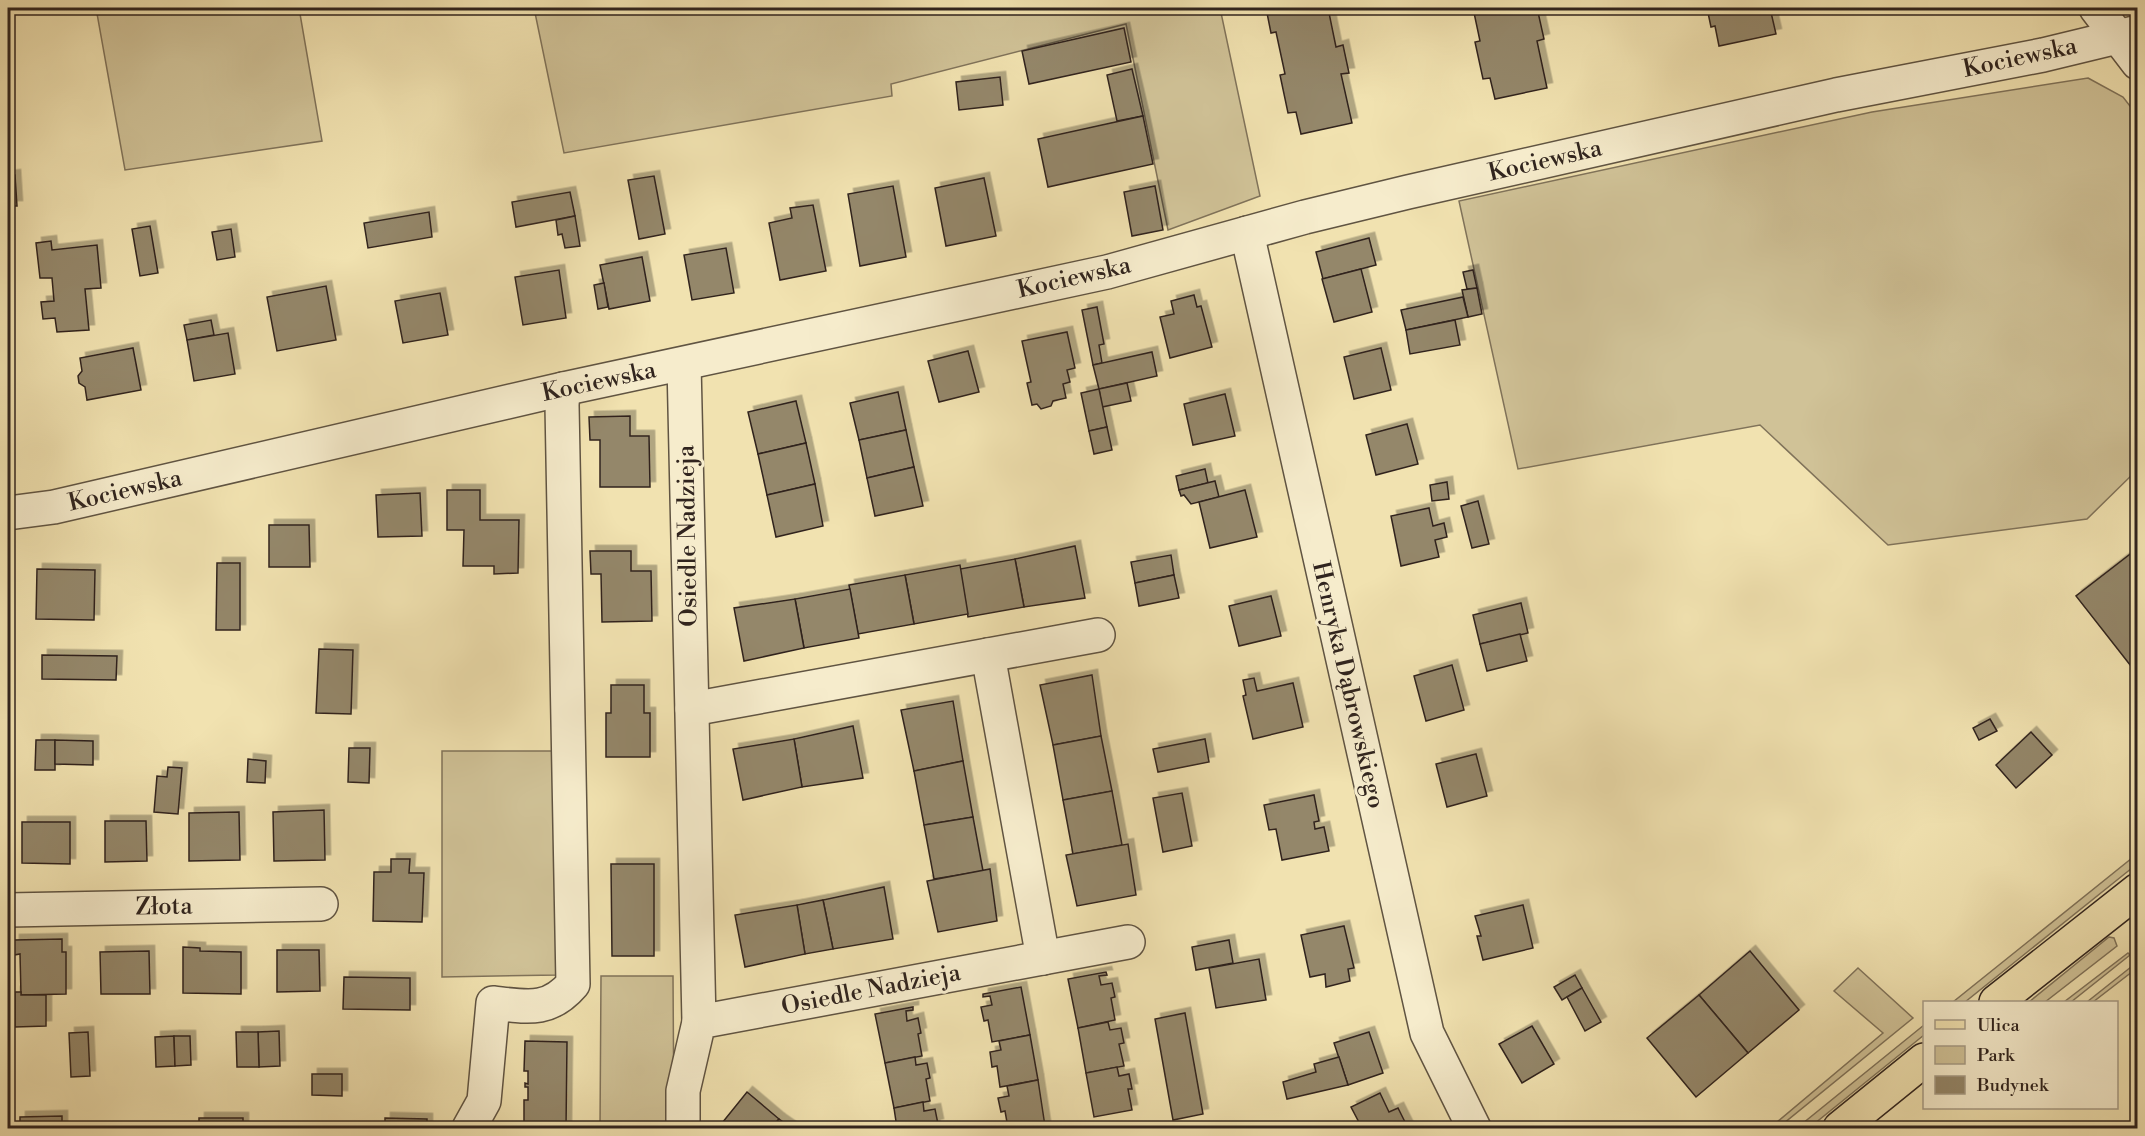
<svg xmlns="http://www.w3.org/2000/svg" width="2145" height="1136" viewBox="0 0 2145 1136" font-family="'Libre Bodoni',serif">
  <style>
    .green { fill: #d0c297; stroke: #80735a; stroke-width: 1.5 }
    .building { fill: #94876a; stroke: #30241e; stroke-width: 1.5; filter: url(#shadow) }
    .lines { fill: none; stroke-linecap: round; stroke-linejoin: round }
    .minor-casing { stroke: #605442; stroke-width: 36 }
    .major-casing { stroke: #30241e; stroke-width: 36 }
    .minor { stroke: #f6eccc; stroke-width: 33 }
    .major { stroke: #f1e2b0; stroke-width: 33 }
    .labels { text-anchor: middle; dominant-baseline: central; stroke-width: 6; stroke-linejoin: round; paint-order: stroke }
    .street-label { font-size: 24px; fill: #30241e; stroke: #f6eccc }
  </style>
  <defs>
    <filter id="shadow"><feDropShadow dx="5.5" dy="-5.5" stdDeviation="0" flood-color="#0004"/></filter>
  </defs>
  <rect width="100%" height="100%" fill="#f1e2b0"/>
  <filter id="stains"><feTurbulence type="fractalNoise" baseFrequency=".00333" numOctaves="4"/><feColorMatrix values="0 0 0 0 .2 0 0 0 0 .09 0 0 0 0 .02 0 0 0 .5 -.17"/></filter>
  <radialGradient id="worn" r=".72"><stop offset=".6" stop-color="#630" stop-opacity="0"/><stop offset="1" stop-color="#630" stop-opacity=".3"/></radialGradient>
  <g class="green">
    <polygon points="96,8 299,8 322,141 125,170"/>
    <polygon points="534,8 1220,8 1260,196 1168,230 1126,24 891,84 892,96 564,153"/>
    <polygon points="2088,78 2123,97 2137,115 2138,469 2087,519 1888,545 1760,425 1518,469 1459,201 1872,112"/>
    <polygon points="442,751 556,751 558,975 442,977"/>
    <polygon points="2137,854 2137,864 1965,1002 1953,1002"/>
    <polygon points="2109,937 2114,938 2117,946 2045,1002 2029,1002"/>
    <polygon points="2128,953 2130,955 2071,1002 2064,1002"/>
    <polygon points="2136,963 2137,968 2093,1002 2087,1002"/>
    <polygon points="1858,968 1913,1018 1778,1128 1770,1128 1883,1033 1834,991"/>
    <polygon points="601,976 673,976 674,1128 600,1128"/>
    <polygon points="1924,1025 1924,1035 1809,1128 1797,1128"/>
  </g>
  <g class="building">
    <polygon points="1266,8 1328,8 1336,47 1343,45 1349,73 1341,74 1352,123 1301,134 1296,112 1288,113 1280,75 1285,74 1276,32 1271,33"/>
    <polygon points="1473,8 1530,8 1531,13 1538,12 1544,39 1537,41 1547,88 1495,99 1490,78 1483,79 1475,42 1480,41"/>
    <polygon points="1707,8 1770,8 1776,34 1719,46 1715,26 1711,27"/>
    <polygon points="1124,28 1131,62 1029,84 1022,51"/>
    <polygon points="1132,69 1143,116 1117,121 1107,75"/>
    <polygon points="1000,77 1003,105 959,110 956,82"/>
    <polygon points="1143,116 1153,164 1048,187 1038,139"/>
    <polygon points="15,175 17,206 8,206 8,176"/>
    <polygon points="654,176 665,234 639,239 628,180"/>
    <polygon points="984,178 996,236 946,246 935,188"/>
    <polygon points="893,186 906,257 860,266 848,194"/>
    <polygon points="1155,186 1163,230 1132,236 1124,192"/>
    <polygon points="570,192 575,216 516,227 512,202"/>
    <polygon points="813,205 826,271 780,280 769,223 792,218 790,208"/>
    <polygon points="429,212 432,237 368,248 364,223"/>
    <polygon points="575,216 580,246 565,248 562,234 558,235 556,220"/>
    <polygon points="150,226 158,273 140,276 132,229"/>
    <polygon points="231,229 235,257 217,260 212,232"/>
    <polygon points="1369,238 1376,265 1323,279 1316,252"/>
    <polygon points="51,241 52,250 97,245 101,288 85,289 89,330 57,332 55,318 43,319 41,302 54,301 52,278 40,278 36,243"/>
    <polygon points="726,248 734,293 692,300 684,255"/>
    <polygon points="642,257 650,301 609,309 600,265"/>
    <polygon points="1361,269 1372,312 1334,322 1322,279"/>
    <polygon points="559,270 566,318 523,325 515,277"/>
    <polygon points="1473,270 1477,288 1467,289 1463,272"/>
    <polygon points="604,283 608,307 598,309 594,285"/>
    <polygon points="326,286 336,340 277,351 267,297"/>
    <polygon points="1477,288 1482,314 1468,317 1462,290"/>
    <polygon points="440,293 448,335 403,343 395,301"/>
    <polygon points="1194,295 1197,307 1201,306 1212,347 1170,358 1160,317 1174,314 1171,301"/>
    <polygon points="1463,297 1468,317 1406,330 1401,310"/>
    <polygon points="1097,307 1104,344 1099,345 1102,363 1093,365 1082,310"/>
    <polygon points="211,320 214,335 187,340 184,325"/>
    <polygon points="1455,320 1460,345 1410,354 1406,330"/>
    <polygon points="1067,332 1075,368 1067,370 1070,382 1063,384 1066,398 1053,401 1051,406 1041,409 1037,404 1032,405 1027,383 1031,382 1022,341"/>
    <polygon points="228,333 235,374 194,381 187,340"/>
    <polygon points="133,348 141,390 87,400 85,387 79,383 78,376 82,371 80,358"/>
    <polygon points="1381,348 1391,390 1354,399 1344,357"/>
    <polygon points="968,351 979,392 939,402 928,361"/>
    <polygon points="1152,352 1157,376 1099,389 1093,365"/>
    <polygon points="1127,383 1131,401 1102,407 1099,389"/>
    <polygon points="1099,389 1107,427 1089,431 1081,393"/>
    <polygon points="898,392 906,430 859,440 850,403"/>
    <polygon points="1225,394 1235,436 1193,445 1184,404"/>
    <polygon points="796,401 806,443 758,454 748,412"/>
    <polygon points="630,416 630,436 649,436 650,487 600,487 600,440 590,440 589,417"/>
    <polygon points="1407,424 1418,464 1376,475 1366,435"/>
    <polygon points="1107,427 1112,450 1094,454 1089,431"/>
    <polygon points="906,430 914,467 867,478 859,440"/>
    <polygon points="806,443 815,484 767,495 758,454"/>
    <polygon points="914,467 923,506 875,516 867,478"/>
    <polygon points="1205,469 1208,483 1179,490 1176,476"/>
    <polygon points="1215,481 1219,497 1191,504 1184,495 1181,496 1179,490"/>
    <polygon points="1447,482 1449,499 1432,501 1430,485"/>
    <polygon points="815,484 823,526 776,537 767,495"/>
    <polygon points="447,490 480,490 480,520 519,520 518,573 494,574 494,566 463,566 464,530 447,530"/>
    <polygon points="1245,490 1257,537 1210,548 1199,502"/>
    <polygon points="420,493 422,536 378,537 376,495"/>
    <polygon points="1478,501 1489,544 1472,548 1461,506"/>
    <polygon points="1429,508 1433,526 1444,523 1447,537 1435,540 1439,557 1401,566 1391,516"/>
    <polygon points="269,525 309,525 310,567 269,567"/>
    <polygon points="1075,546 1085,598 1024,607 1015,559"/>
    <polygon points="2138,548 2138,675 2076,596"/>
    <polygon points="590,551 631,551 631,571 651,571 652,621 602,622 601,574 591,574"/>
    <polygon points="1171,555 1174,575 1135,583 1131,562"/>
    <polygon points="1015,559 1024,607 968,617 960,569"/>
    <polygon points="217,563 240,563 240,630 216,630"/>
    <polygon points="960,565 968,614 914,624 905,575"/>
    <polygon points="37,569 95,570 94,620 36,619"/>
    <polygon points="905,575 914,624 858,634 849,585"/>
    <polygon points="1174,575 1179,598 1139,606 1135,583"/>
    <polygon points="850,589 859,638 804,648 795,599"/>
    <polygon points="1271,596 1281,636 1239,646 1229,606"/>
    <polygon points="795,599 804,648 744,661 734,608"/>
    <polygon points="1521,603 1528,633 1480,644 1473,615"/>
    <polygon points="1520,634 1527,661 1487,671 1480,644"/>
    <polygon points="319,649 353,650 351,714 316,713"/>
    <polygon points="42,655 117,656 116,680 42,679"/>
    <polygon points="1452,665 1464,710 1426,721 1414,676"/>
    <polygon points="1092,675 1101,736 1053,745 1040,685"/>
    <polygon points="1254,678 1257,691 1293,683 1303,727 1253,739 1243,696 1246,695 1243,680"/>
    <polygon points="611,685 644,685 644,713 650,713 650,757 606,757 606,713 611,713"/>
    <polygon points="953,701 963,761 914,771 901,710"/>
    <polygon points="1990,719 1997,731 1979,740 1973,728"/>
    <polygon points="853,726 863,778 802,787 794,739"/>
    <polygon points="2031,732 2052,755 2016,788 1996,765"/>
    <polygon points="1101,736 1112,791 1063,800 1053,745"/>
    <polygon points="794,739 802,787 743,800 733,749"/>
    <polygon points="1205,739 1209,762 1158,772 1153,749"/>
    <polygon points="36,740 55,740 55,770 35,770"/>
    <polygon points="55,740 93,741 93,765 55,764"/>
    <polygon points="349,748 370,748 369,783 348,782"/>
    <polygon points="1476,754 1487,796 1447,807 1436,764"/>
    <polygon points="248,759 266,761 265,783 247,782"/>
    <polygon points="963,761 973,817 924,825 914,771"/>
    <polygon points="168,767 182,768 178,814 154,812 157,776 167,777"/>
    <polygon points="1112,791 1122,845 1073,854 1063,800"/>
    <polygon points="1182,793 1192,846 1163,852 1153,798"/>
    <polygon points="1314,795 1319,821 1314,822 1315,829 1324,827 1329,851 1282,860 1276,829 1269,830 1264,805"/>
    <polygon points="324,810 325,860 274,861 273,812"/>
    <polygon points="239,812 240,860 189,861 189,813"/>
    <polygon points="973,817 983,871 934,879 924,825"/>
    <polygon points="105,821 146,821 147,861 105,862"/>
    <polygon points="22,822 70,822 70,864 22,863"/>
    <polygon points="1128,844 1136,895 1077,906 1066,855"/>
    <polygon points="391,859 410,859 409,873 424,873 422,922 373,921 374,872 391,872"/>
    <polygon points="611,864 654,864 654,956 612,956"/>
    <polygon points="990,869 997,921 938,932 927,881"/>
    <polygon points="884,887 893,939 833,949 823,900"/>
    <polygon points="823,900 833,949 805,954 797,905"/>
    <polygon points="797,905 805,954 745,967 735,915"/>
    <polygon points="1523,905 1533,948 1483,960 1477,936 1481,936 1475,916"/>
    <polygon points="1344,926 1354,968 1348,969 1350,981 1326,987 1325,974 1310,977 1301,935"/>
    <polygon points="62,939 62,952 66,952 66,994 21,995 20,954 14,955 14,940"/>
    <polygon points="1229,940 1233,963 1196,970 1192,947"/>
    <polygon points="183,947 200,948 200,951 241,952 241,994 183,993"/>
    <polygon points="277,950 319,950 320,991 277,992"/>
    <polygon points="149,951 150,994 101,994 100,952"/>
    <polygon points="1750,951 1799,1010 1748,1053 1699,995"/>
    <polygon points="1259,959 1266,1000 1216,1008 1209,968"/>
    <polygon points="1106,972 1107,975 1099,976 1101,985 1112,983 1115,997 1111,998 1115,1020 1078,1028 1068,979"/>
    <polygon points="1575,975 1582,988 1562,1000 1554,987"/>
    <polygon points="344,977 410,978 410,1010 343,1009"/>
    <polygon points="1021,987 1030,1035 992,1042 988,1020 984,1021 981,1007 992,1005 990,996 983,997 983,994"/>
    <polygon points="1582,988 1601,1022 1585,1031 1567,997"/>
    <polygon points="15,992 21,992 21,995 46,995 46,1026 15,1027"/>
    <polygon points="1699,995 1748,1053 1696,1097 1647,1038"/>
    <polygon points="913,1007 913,1010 906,1011 907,1021 918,1018 921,1033 918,1034 922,1056 885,1063 875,1014"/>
    <polygon points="1185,1013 1203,1114 1173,1120 1155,1019"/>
    <polygon points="1108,1022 1110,1030 1121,1028 1124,1043 1119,1044 1124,1066 1086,1073 1078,1028"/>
    <polygon points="1532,1026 1554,1064 1522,1083 1499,1044"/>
    <polygon points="279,1031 280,1066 259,1067 258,1032"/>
    <polygon points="88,1032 90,1076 71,1077 69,1033"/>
    <polygon points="236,1032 258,1032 259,1067 237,1067"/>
    <polygon points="1369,1032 1383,1073 1348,1085 1334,1043"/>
    <polygon points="1030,1035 1038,1080 1000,1087 997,1066 992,1067 990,1052 1001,1050 999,1041"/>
    <polygon points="174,1036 175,1066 156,1067 155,1037"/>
    <polygon points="174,1036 190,1036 191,1065 175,1066"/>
    <polygon points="525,1041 567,1042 566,1128 524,1128 524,1100 528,1100 528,1087 525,1087 525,1083 528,1084 528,1071 524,1071"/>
    <polygon points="915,1057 916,1065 927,1063 930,1078 926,1079 930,1101 894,1108 885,1063"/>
    <polygon points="1339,1057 1348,1085 1287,1099 1283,1082 1316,1072 1314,1064"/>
    <polygon points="1117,1067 1119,1076 1129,1074 1132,1089 1128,1089 1132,1110 1094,1117 1086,1073"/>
    <polygon points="312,1074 342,1074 342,1096 312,1095"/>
    <polygon points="1038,1080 1045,1126 1030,1128 1008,1128 1005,1111 1001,1112 998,1098 1009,1096 1007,1086"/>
    <polygon points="747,1092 779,1119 771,1128 718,1128"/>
    <polygon points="1380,1093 1389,1112 1398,1108 1408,1128 1362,1128 1351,1107"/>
    <polygon points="923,1102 924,1111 935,1109 938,1124 934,1125 935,1128 897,1128 894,1108"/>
    <polygon points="62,1116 62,1128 20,1128 20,1117"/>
    <rect x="199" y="1118" width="44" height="10"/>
    <polygon points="385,1118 427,1119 427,1128 385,1128"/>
    <polygon points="779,1119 792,1128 771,1128"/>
  </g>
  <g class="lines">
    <defs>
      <g id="minor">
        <polyline points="2096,8 2138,63"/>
        <polyline points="1247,233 1427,1033 1474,1128"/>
        <polyline points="684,364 699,1022"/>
        <polyline points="8,513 54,507 563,389 1107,272 1305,217 1408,192 1836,95 2043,55 2138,32"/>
        <polyline points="988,655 1043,958"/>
        <polyline points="692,709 1098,635"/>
        <polyline points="8,910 321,904"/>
        <path d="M469,1128l15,-27 9,-98c35,4 56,9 80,-19l-11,-579 1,-16"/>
        <polyline points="683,1128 683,1091 699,1022 1128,942"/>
      </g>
      <g id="major">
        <polyline points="1996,1002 2138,890"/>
        <polyline points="1840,1128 1924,1060"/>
      </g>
    </defs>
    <use href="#minor" class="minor-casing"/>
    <use href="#major" class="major-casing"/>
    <use href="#minor" class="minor"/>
    <use href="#major" class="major"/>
  </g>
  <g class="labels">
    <g class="street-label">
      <text transform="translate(2020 58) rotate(-12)">Kociewska</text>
      <text transform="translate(1545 161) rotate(-13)">Kociewska</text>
      <text transform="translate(1074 278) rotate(-13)">Kociewska</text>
      <text transform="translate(599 382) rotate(-12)">Kociewska</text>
      <text transform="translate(125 491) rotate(-13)">Kociewska</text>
      <text transform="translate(688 536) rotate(-91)">Osiedle Nadzieja</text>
      <text transform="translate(1348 685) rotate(77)">Henryka Dąbrowskiego</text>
      <text transform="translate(164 907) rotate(-1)">Złota</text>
      <text transform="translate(871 990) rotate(-11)">Osiedle Nadzieja</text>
    </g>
  </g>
  <rect width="2145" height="1136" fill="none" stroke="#f1e2b0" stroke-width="30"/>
  <rect x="9" y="9" width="2127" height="1118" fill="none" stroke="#30241e" stroke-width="3"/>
  <rect x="15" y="15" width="2115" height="1106" fill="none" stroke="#30241e" stroke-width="1.5"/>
  <rect x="1923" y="1001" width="195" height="108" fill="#f6eccc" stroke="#a79c86" stroke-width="1.5"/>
  <rect x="1935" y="1020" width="30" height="9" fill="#f1e2b0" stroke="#a79c86" stroke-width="1.5"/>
  <text x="1977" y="1031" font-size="18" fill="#30241e">Ulica</text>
  <rect x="1935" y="1046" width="30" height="18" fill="#d0c297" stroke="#a79c86" stroke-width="1.5"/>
  <text x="1977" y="1061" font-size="18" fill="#30241e">Park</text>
  <rect x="1935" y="1076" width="30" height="18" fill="#94876a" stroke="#a79c86" stroke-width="1.5"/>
  <text x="1977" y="1091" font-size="18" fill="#30241e">Budynek</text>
  <rect width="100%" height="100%" filter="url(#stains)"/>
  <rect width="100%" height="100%" fill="url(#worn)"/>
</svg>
